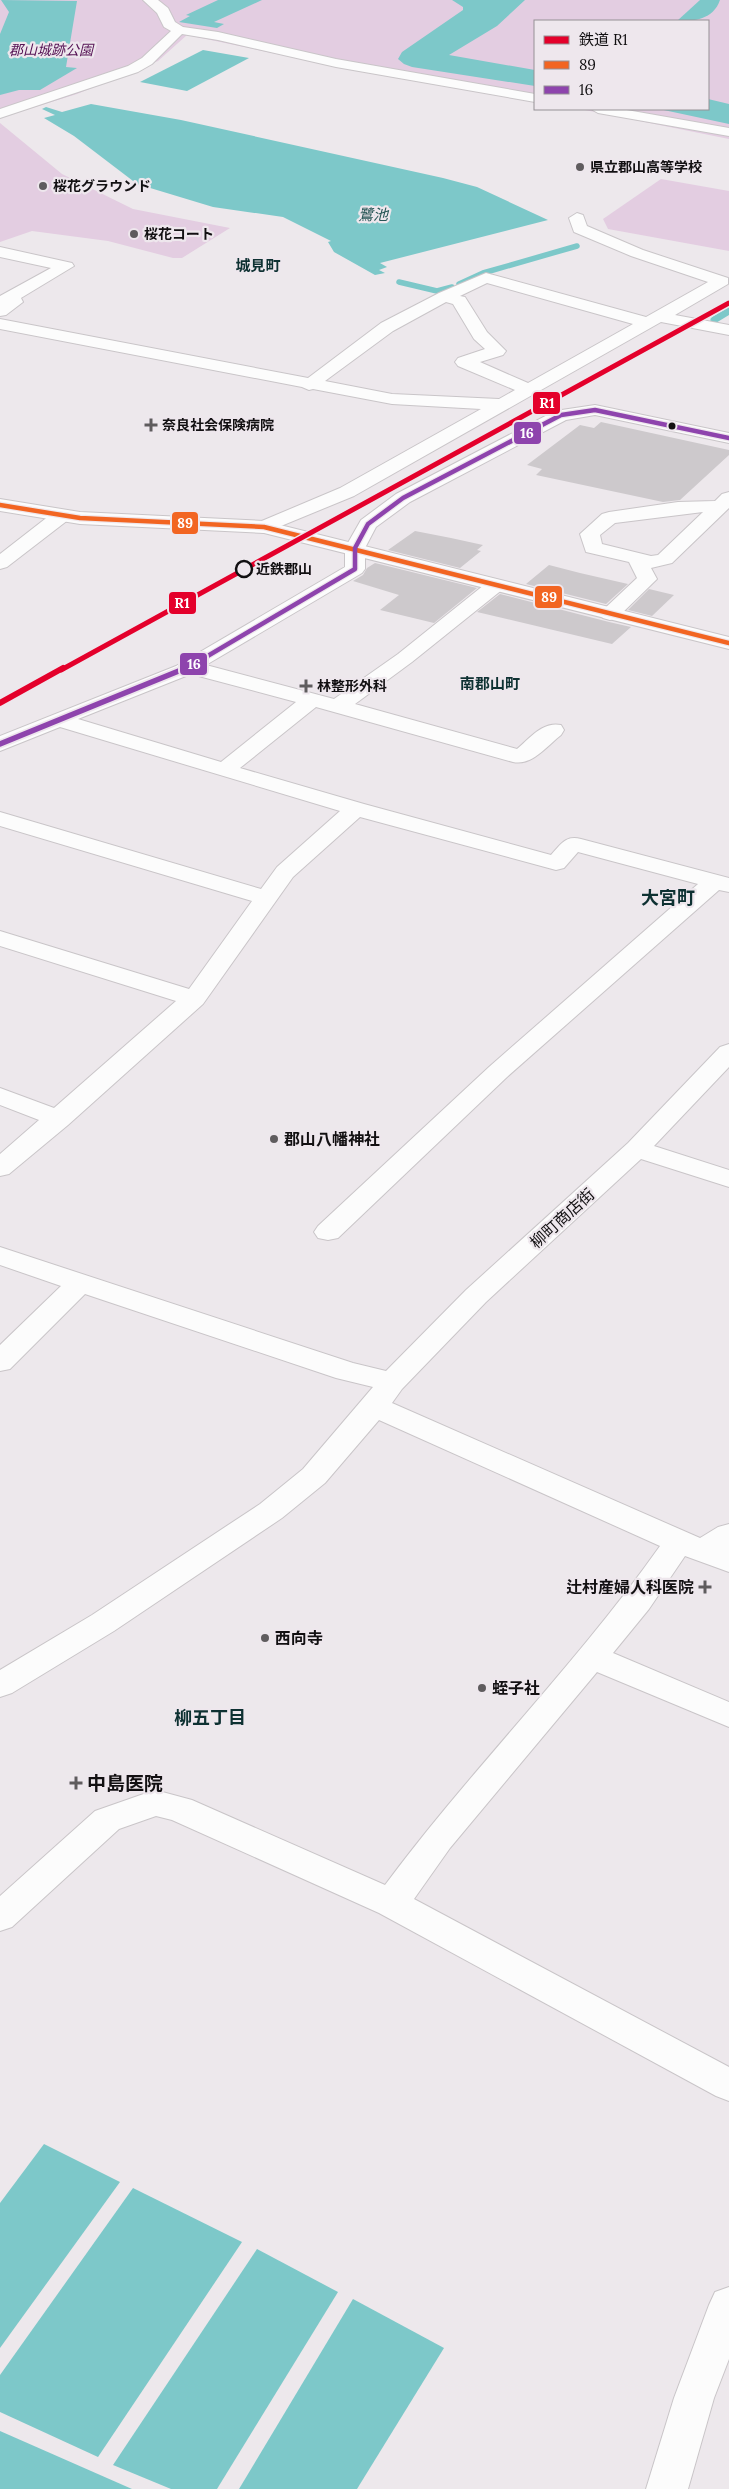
<svg xmlns="http://www.w3.org/2000/svg" width="729" height="2489" viewBox="0 0 729 2489" font-family="Lora,'Noto Sans JP',serif">
  <style>
    .green { fill: #e3cde1 }
    .water { fill: #7dc8c9 }
    .lines { fill: none; stroke-linecap: round; stroke-linejoin: round }
    .stream-far1 { stroke: #7dc8c9; stroke-width: 5.5 }
    .stream { stroke: #7dc8c9; stroke-width: 7 }
    .building { fill: #cdc9cc }
    .minor-casing { stroke: #c9c5c8; stroke-width: 2 }
    .major-casing { stroke: #c9c5c8; stroke-width: 2 }
    .minor { fill: #fcfcfc; fill-rule: evenodd }
    .major { fill: #fcfcfc; fill-rule: evenodd }
    .bus-1-casing { stroke: #eee7ed; stroke-width: 7 }
    .bus-2-far1-casing { stroke: #eee7ed; stroke-width: 7 }
    .bus-2-casing { stroke: #eee7ed; stroke-width: 9 }
    .bus-1 { stroke: #f26522; stroke-width: 4.5 }
    .bus-2-far1 { stroke: #8e44ad; stroke-width: 4.5 }
    .bus-2 { stroke: #8e44ad; stroke-width: 5.5 }
    .rail-1-far1-casing { stroke: #eee7ed; stroke-width: 8 }
    .rail-1-casing { stroke: #eee7ed; stroke-width: 9 }
    .rail-1-far1 { stroke: #e4002b; stroke-width: 5 }
    .rail-1 { stroke: #e4002b; stroke-width: 6 }
    .poi-dot { fill: #5f5c5e; stroke: #eee7ed; stroke-width: 2 }
    .bus-dot { fill: #121012; stroke: #eee7ed; stroke-width: 2 }
    .stop-dot { fill: #eee7ed; stroke: #121012; stroke-width: 2.5 }
    .labels { text-anchor: middle; dominant-baseline: central; stroke-width: 4.5; stroke-linejoin: round; paint-order: stroke }
    .far-park-label { font-size: 14px; font-style: italic; fill: #541053; stroke: #eee7ed }
    .far-poi-label { font-size: 14px; font-weight: bold; fill: #121012; stroke: #eee7ed; text-anchor: start }
    .far-stop-label { font-size: 14px; font-weight: bold; fill: #121012; stroke: #eee7ed; text-anchor: start }
    .far-water-label { font-size: 15px; font-style: italic; fill: #275656; stroke: #eee7ed }
    .far-neighbourhood-label { font-size: 15px; font-weight: bold; fill: #0e3132; stroke: #eee7ed }
    .poi-label { font-size: 16px; font-weight: bold; fill: #121012; stroke: #eee7ed; text-anchor: start }
    .street-label { font-size: 16px; fill: #121012; stroke: #eee7ed }
    .neighbourhood-label { font-size: 18px; font-weight: bold; fill: #0e3132; stroke: #eee7ed }
    .near-poi-label { font-size: 19px; font-weight: bold; fill: #121012; stroke: #eee7ed; text-anchor: start }
    .line-badge { stroke: #eee7ed; stroke-width: 2 }
    .badge-label { font-size: 14px; text-anchor: middle; font-weight: bold; fill: #fff }
  </style>
  <rect width="100%" height="100%" fill="#ede8ec"/>
  <g class="green">
    <polygon points="0,0 729,0 729,139 580,109 708,109 708,21 535,21 535,100 334,66 187,35 158,61 77,94 19,112 0,111"/>
    <polygon points="0,123 62,174 133,209 230,228 182,258 173,258 108,241 32,231 0,242"/>
    <polygon points="661,179 729,191 729,251 608,229 603,219"/>
  </g>
  <g class="water">
    <polygon points="1,0 77,1 66,67 77,68 40,90 19,90 0,95 0,34 9,12"/>
    <polygon points="218,0 262,0 214,22 224,24 217,28 179,22 190,16 186,15"/>
    <polygon points="452,0 525,0 497,26 449,55 535,70 535,86 412,67 404,64 398,59 402,52 463,10 463,7"/>
    <path d="M700,0h20c-7,20 -26,21 -43,21z"/>
    <polygon points="203,50 249,58 187,91 140,82"/>
    <polygon points="708,99 729,104 729,124 659,109 708,109"/>
    <polygon points="91,104 181,120 443,178 477,187 548,220 380,263 387,267 379,270 385,273 375,275 334,252 328,242 331,241 283,217 213,207 137,184 74,136 44,118 55,115 42,109 46,107 62,112"/>
    <polygon points="44,2144 120,2182 0,2348 0,2203"/>
    <polygon points="133,2188 242,2242 98,2457 0,2412 0,2375"/>
    <polygon points="257,2249 338,2292 217,2489 171,2489 113,2465"/>
    <polygon points="353,2299 444,2348 357,2489 239,2489"/>
    <polygon points="0,2431 132,2489 0,2489"/>
  </g>
  <g class="lines">
    <g class="stream-far1">
      <polyline points="399,282 437,291 452,287"/>
      <polyline points="459,284 483,273 577,246"/>
    </g>
    <polyline class="stream" points="714,320 729,311"/>
  </g>
  <g class="building">
    <polygon points="601,422 729,450 729,455 680,500 663,502 536,475 542,469 527,465 580,425 594,428"/>
    <polygon points="415,531 451,538 483,545 477,550 481,551 460,568 388,550"/>
    <polygon points="375,563 477,588 434,623 380,610 399,595 353,581 363,575 367,568"/>
    <polygon points="549,565 580,573 628,584 606,604 526,584"/>
    <polygon points="649,589 674,595 652,616 628,610"/>
    <polygon points="500,594 609,622 631,627 612,644 477,612"/>
  </g>
  <g class="lines">
    <defs>
      <g id="minor">
        <polygon points="143,0 158,0 168,8 175,22 183,27 218,32 336,59 535,94 535,102 336,67 218,40 182,34 152,64 138,72 0,118 0,109 128,66 142,58 171,31 164,27 157,13"/>
        <polygon points="591,109 621,109 729,128 729,136 598,113"/>
        <path d="M577,213l6,2 4,11 56,24 85,28v6l-53,31 54,10v10l-68,-13 -307,174 -90,37 -7,-2 -3,-4 3,-4 83,-35 141,-79 -89,-5 -79,-15 -4,1 -7,-3 -302,-58v-10l308,59 73,-55 58,-30 47,-20 160,44 62,-35 -77,-26 -57,-24 -5,-14zM487,283l146,41 -105,59 -48,-21 23,-7 3,-4 -19,-19 -22,-35 -5,-1zM446,302l7,2 21,35 11,10 -27,9 -3,4 3,4 57,24 -16,9 -107,-5 -67,-13 68,-50z"/>
        <polygon points="0,247 72,263 74,266 21,298 23,302 6,315 0,316 0,296 51,268 0,257"/>
        <path d="M595,405l134,28v10l-134,-28 -29,5 -156,82 -34,25 -11,21v21l-3,4 -156,92 128,34 64,-45 91,-73h14l3,4 -3,4 -91,73 -57,42 162,45c13,-11 26,-28 44,-24l3,5 -3,5c-14,11 -29,31 -48,27l-197,-55 -76,61 124,36 187,51c10,-11 15,-20 30,-16l148,39v14l-10,-2 -212,187 -169,161 -10,2 -10,-2 -4,-6 4,-6 171,-159 209,-183 -120,-32 -14,16 -8,2 -196,-53 -67,60 -90,127 -135,121 -59,49 -9,2v-22l39,-34 -39,-15v-17l54,20 122,-107 -176,-55v-15l189,58 63,-88 -252,-75v-14l261,77 16,-22 63,-56 -280,-84 -60,24v-15l176,-70 169,-99v-19l16,-28 35,-26 159,-83zM191,674l105,28 -75,60 -143,-43z"/>
        <path d="M729,492v16l-57,55 -21,5 6,11 -40,39 -7,2 -7,-2 -3,-4 3,-4 34,-32 -8,-16 -43,-10 -6,-18 22,-20 7,-2 69,-10 37,-1 7,-7zM703,512l-45,43 -7,1 -49,-12 -2,-9 15,-12z"/>
        <polygon points="61,510 68,512 71,516 68,520 7,567 0,569 0,554 54,512"/>
        <path d="M729,1044v23l-75,79 75,24v17l-88,-28 -155,143 -84,87 -10,14 308,135 18,-11 11,-3v48l-44,-16 -36,53 -36,44 116,49v25l-132,-55 -147,176 -36,51 315,168v34l-13,-5 -337,-183 -207,-93 -16,-4 -37,13 -107,98 -12,4v-35l95,-85 60,-21 37,10 193,85c87,-117 191,-220 275,-339l-281,-126 -54,63 -43,35 -168,113 -102,62 -12,4v-27l92,-55 168,-111 43,-35 70,-82 -37,-9 -251,-84 -75,75 -10,2v-26l61,-59 -61,-21v-18l353,116 33,8 80,-81 162,-147 92,-96z"/>
        <polygon points="729,2287 729,2359 714,2398 688,2489 646,2489 674,2398 709,2305 715,2292"/>
      </g>
      <polygon id="major" points="0,499 80,512 264,521 729,637 729,649 264,533 80,524 0,511"/>
    </defs>
    <use href="#minor" class="minor-casing"/>
    <use href="#major" class="major-casing"/>
    <use href="#minor" class="minor"/>
    <use href="#major" class="major"/>
    <defs>
      <polyline id="bus-1" points="0,505 80,518 264,527 729,643"/>
      <polyline id="bus-2-far1" points="184,670 355,569 355,548 368,524 403,498 561,415 595,410 729,438"/>
      <polyline id="bus-2" points="0,744 186,668"/>
    </defs>
    <use href="#bus-1" class="bus-1-casing"/>
    <use href="#bus-2-far1" class="bus-2-far1-casing"/>
    <use href="#bus-2" class="bus-2-casing"/>
    <use href="#bus-1" class="bus-1"/>
    <use href="#bus-2-far1" class="bus-2-far1"/>
    <use href="#bus-2" class="bus-2"/>
    <defs>
      <polyline id="rail-1-far1" points="61,670 729,303"/>
      <polyline id="rail-1" points="0,703 63,668"/>
    </defs>
    <use href="#rail-1-far1" class="rail-1-far1-casing"/>
    <use href="#rail-1" class="rail-1-casing"/>
    <use href="#rail-1-far1" class="rail-1-far1"/>
    <use href="#rail-1" class="rail-1"/>
  </g>
  <g class="poi-dot">
    <circle cx="580" cy="167" r="5"/>
    <circle cx="43" cy="186" r="5"/>
    <circle cx="134" cy="234" r="5"/>
    <path d="M148.5 417.5h5v5h5v5h-5v5h-5v-5h-5v-5h5z"/>
    <path d="M303.5 678.5h5v5h5v5h-5v5h-5v-5h-5v-5h5z"/>
    <circle cx="274" cy="1139" r="5"/>
    <path d="M702.5 1579.5h5v5h5v5h-5v5h-5v-5h-5v-5h5z"/>
    <circle cx="265" cy="1638" r="5"/>
    <circle cx="482" cy="1688" r="5"/>
    <path d="M73.5 1775.5h5v5h5v5h-5v5h-5v-5h-5v-5h5z"/>
  </g>
  <circle class="bus-dot" cx="672" cy="426" r="4.5"/>
  <circle class="stop-dot" cx="244" cy="569" r="8"/>
  <g class="labels">
    <g class="far-park-label">
      <text x="51" y="50">郡山城跡公園</text>
    </g>
    <g class="far-poi-label">
      <text x="590" y="167">県立郡山高等学校</text>
      <text x="53" y="186">桜花グラウンド</text>
      <text x="144" y="234">桜花コート</text>
      <text x="162" y="425">奈良社会保険病院</text>
      <text x="317" y="686">林整形外科</text>
    </g>
    <g class="far-stop-label">
      <text x="256" y="569">近鉄郡山</text>
    </g>
    <g class="far-water-label">
      <text x="373" y="214">鷺池</text>
    </g>
    <g class="far-neighbourhood-label">
      <text x="258" y="265">城見町</text>
      <text x="490" y="683">南郡山町</text>
    </g>
    <g class="poi-label">
      <text x="284" y="1139">郡山八幡神社</text>
      <text x="694" y="1587" text-anchor="end">辻村産婦人科医院</text>
      <text x="275" y="1638">西向寺</text>
      <text x="492" y="1688">蛭子社</text>
    </g>
    <g class="street-label">
      <text transform="translate(562 1218) rotate(-42)">柳町商店街</text>
    </g>
    <g class="neighbourhood-label">
      <text x="668" y="897">大宮町</text>
      <text x="210" y="1717">柳五丁目</text>
    </g>
    <g class="near-poi-label">
      <text x="87" y="1783">中島医院</text>
    </g>
  </g>
  <g class="line-badge">
    <rect x="532" y="391" width="29" height="24" rx="5" fill="#e4002b"/>
    <rect x="513" y="421" width="29" height="24" rx="5" fill="#8e44ad"/>
    <rect x="171" y="511" width="28" height="24" rx="5" fill="#f26522"/>
    <rect x="534" y="585" width="29" height="24" rx="5" fill="#f26522"/>
    <rect x="168" y="591" width="29" height="24" rx="5" fill="#e4002b"/>
    <rect x="179" y="652" width="29" height="24" rx="5" fill="#8e44ad"/>
  </g>
  <g class="badge-label">
    <text x="547" y="408">R1</text>
    <text x="527" y="438">16</text>
    <text x="185" y="528">89</text>
    <text x="549" y="602">89</text>
    <text x="182" y="608">R1</text>
    <text x="194" y="669">16</text>
  </g>
  <rect x="534" y="20" width="175" height="90" fill="#eee7ed" stroke="#969195"/>
  <rect x="544" y="36" width="25" height="8" fill="#e4002b" stroke="#969195"/>
  <text x="579" y="45" font-size="15" fill="#121012">鉄道 R1</text>
  <rect x="544" y="61" width="25" height="8" fill="#f26522" stroke="#969195"/>
  <text x="579" y="70" font-size="15" fill="#121012">89</text>
  <rect x="544" y="86" width="25" height="8" fill="#8e44ad" stroke="#969195"/>
  <text x="579" y="95" font-size="15" fill="#121012">16</text>
</svg>
